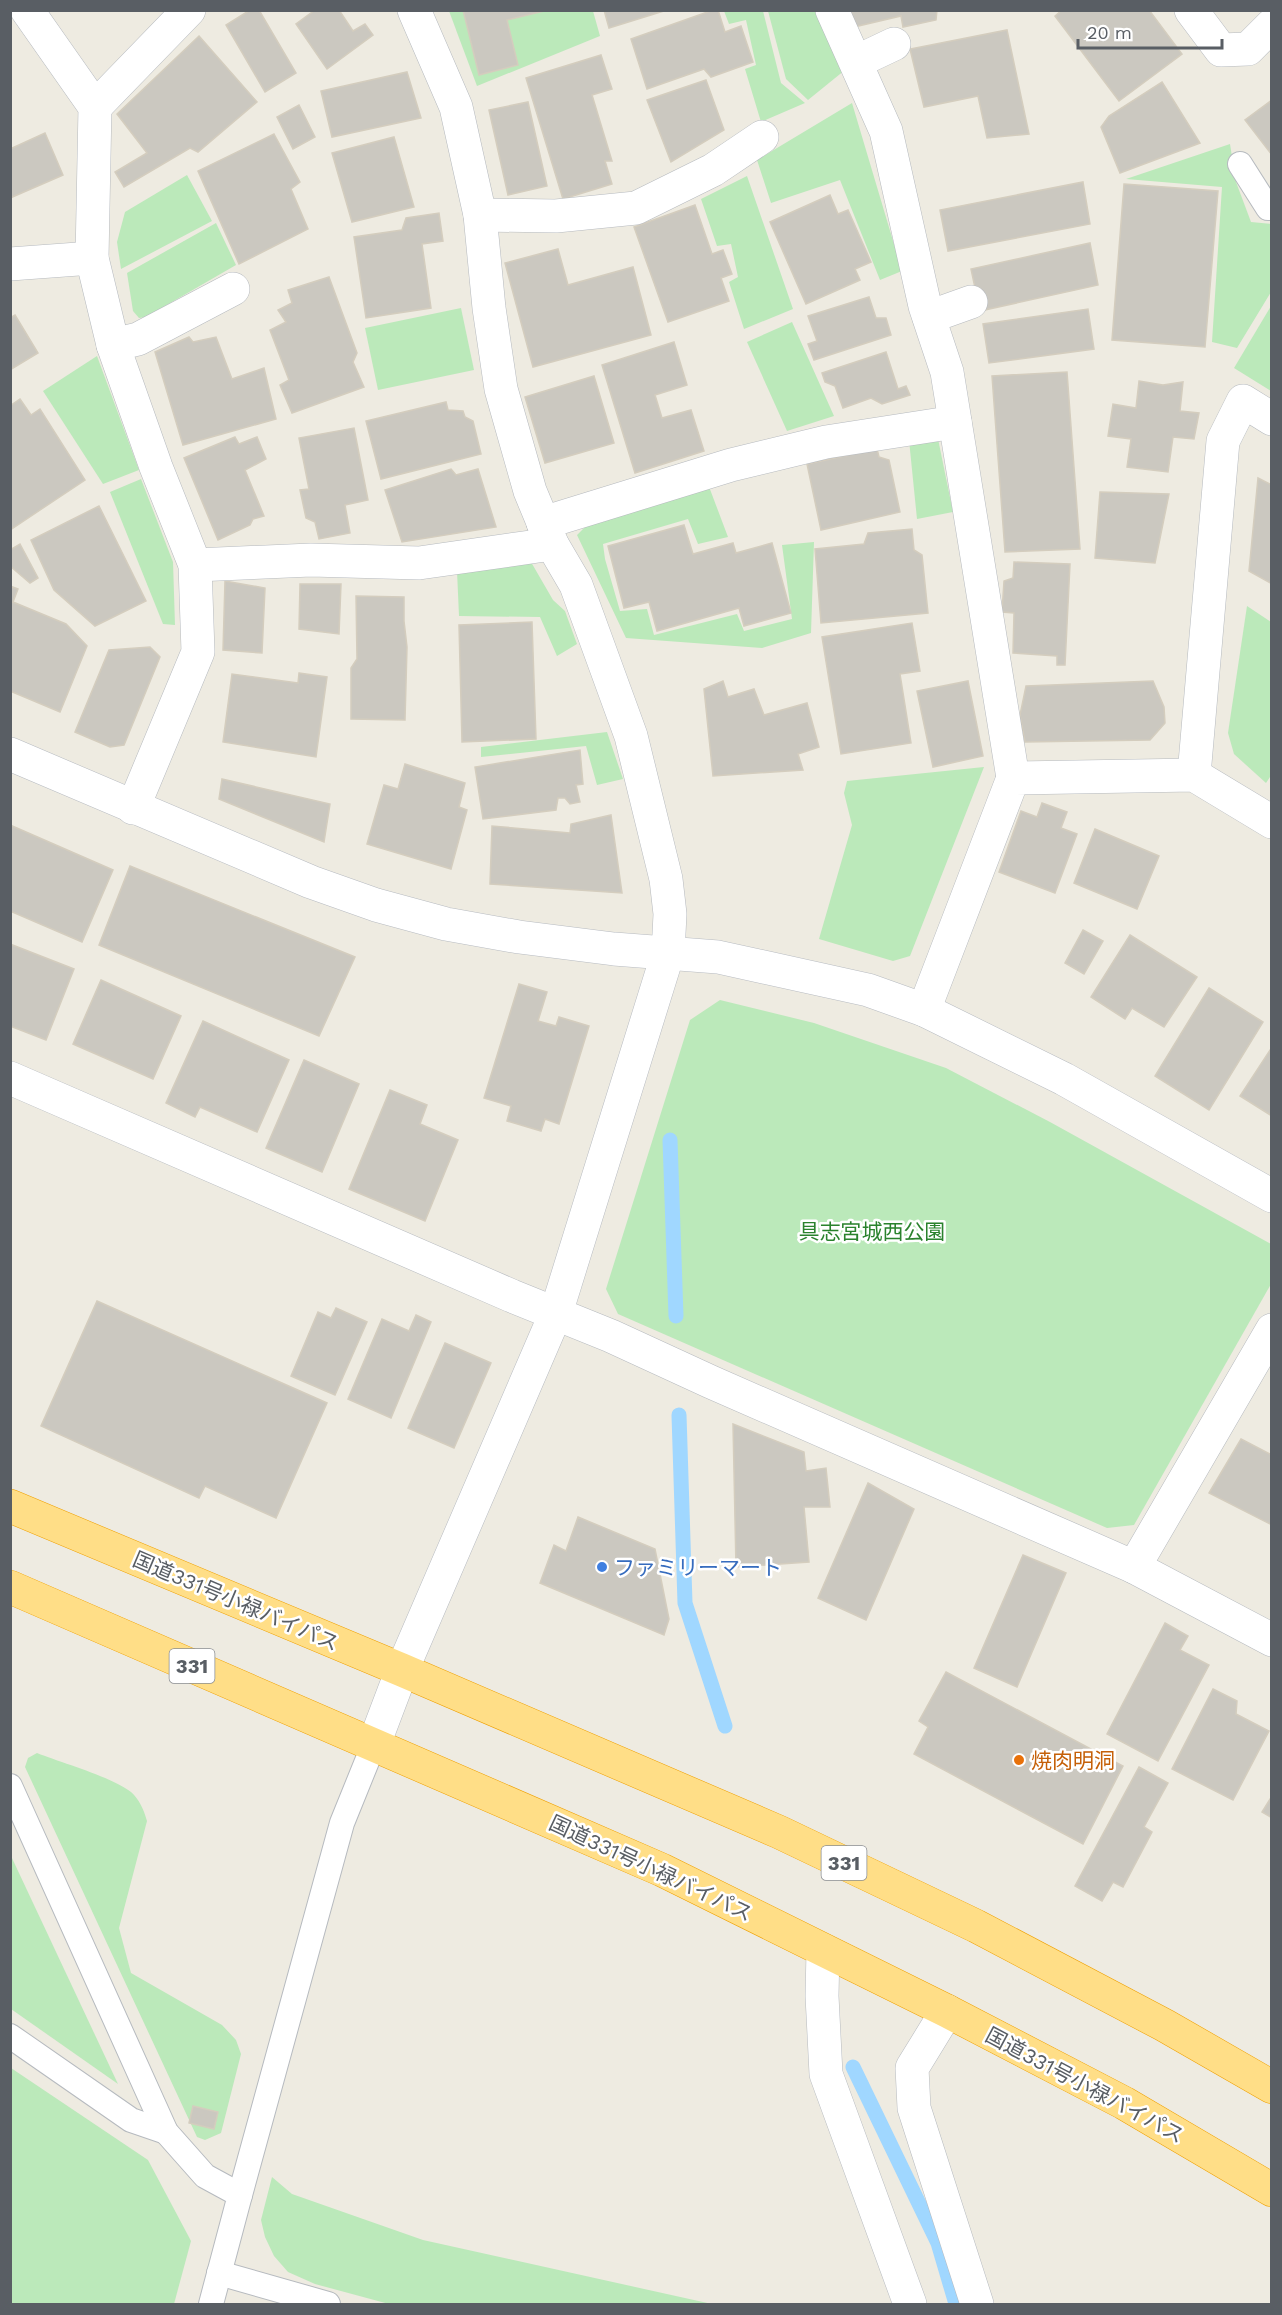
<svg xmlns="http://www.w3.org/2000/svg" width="1282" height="2315" viewBox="0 0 1282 2315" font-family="'Work Sans','Noto Sans JP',sans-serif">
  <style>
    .green { fill: #bbe9ba }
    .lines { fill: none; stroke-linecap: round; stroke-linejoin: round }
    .stream { stroke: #a0d7ff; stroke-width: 15 }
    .building { fill: #cbc8c0; stroke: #d4cdbe; stroke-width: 1.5 }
    .lane-casing { stroke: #b6babf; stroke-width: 26 }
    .street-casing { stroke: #b6babf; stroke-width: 34 }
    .secondary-casing { stroke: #b7bbc1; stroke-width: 34 }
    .highway-casing { stroke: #efa000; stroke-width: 34 }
    .lane { stroke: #fff; stroke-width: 24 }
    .street { stroke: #fff; stroke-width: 33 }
    .secondary { stroke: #fff; stroke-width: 33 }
    .highway { stroke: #ffde87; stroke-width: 33 }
    .shop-dot { fill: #3f7fe0; stroke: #fff; stroke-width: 2 }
    .food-dot { fill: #e8710a; stroke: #fff; stroke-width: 2 }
    .labels { text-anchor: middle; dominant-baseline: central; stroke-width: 5; stroke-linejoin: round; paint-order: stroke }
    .shield { fill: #fff; stroke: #8b8e92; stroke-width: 1.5 }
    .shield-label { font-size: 20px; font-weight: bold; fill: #595e64 }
    .park-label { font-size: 21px; fill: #2a822d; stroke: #fff }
    .shop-label { font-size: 21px; fill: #366cbe; stroke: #fff; text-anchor: start }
    .street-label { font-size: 21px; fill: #595e64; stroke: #fff }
    .food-label { font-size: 21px; fill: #c56008; stroke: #fff; text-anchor: start }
  </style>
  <rect width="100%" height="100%" fill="#eeebe1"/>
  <g class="green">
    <polygon points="449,11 593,11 600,36 477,86"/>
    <polygon points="724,11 763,11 781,83 805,103 761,122 745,69 756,65 746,20 729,24"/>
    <polygon points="768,11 817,11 845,70 808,100 786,79"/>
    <polygon points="852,103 902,271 880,280 840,180 771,203 757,160"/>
    <polygon points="1230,144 1236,182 1251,222 1272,224 1271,292 1237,348 1212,342 1222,187 1126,179"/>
    <polygon points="187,175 212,221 121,269 117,242 125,212"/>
    <polygon points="747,176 793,309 744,329 729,282 738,277 731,244 717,246 701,199"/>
    <polygon points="216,223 236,265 146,317 139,318 133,311 127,273"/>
    <polygon points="1271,306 1271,391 1234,368"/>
    <polygon points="461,308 474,370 378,390 365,328"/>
    <polygon points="792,322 834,416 787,431 747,342"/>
    <polygon points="97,356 139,470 103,484 43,391"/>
    <polygon points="937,434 953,512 917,519 909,440"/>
    <polygon points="141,479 173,562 175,625 163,624 110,492"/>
    <polygon points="708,484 728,537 698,544 688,519 603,544 605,559 620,611 647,609 654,635 737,614 744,631 792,619 782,545 814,542 811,633 762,648 626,638 577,535 587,525"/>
    <polygon points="531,562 553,600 565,611 577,644 557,656 540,617 459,616 457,571"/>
    <polygon points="1247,606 1271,622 1272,774 1266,783 1234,754 1228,733"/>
    <polygon points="607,732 623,779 597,785 586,746 481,757 481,747"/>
    <polygon points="984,767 910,956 893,961 819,939 852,825 844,793 847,781"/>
    <polygon points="720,1000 814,1023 946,1068 1050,1122 1271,1244 1271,1284 1134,1525 1107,1528 618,1314 606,1289 690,1020"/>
    <path d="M37,1753c25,10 75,24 94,39 8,7 13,18 16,29l-28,107 12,45 91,52 14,15 5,14 -20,79 -16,7 -8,-3 -172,-370 3,-9z"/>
    <polygon points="10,1856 11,1856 118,2084 11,2009"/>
    <polygon points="11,2068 148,2160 191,2241 174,2304 11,2304"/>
    <polygon points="272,2177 292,2194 423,2240 712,2304 389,2304 315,2284 288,2272 274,2256 265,2237 261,2220"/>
  </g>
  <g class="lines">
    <g class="stream">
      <polyline points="670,1140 676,1316"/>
      <polyline points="679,1415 685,1603 725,1726"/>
      <polyline points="853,2067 938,2243 956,2304"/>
    </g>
  </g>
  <g class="building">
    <polygon points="250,10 259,10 296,73 265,92 226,25"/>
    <polygon points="315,10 339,10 353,31 365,24 373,35 327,69 296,24"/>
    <polygon points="463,10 548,10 507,20 518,65 479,75"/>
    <polygon points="604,10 667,10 609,28"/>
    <polygon points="713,10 718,10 725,32 741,26 753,62 711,77 704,69 647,89 631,39"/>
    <polygon points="851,10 937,10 936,20 903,27 901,16 854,27"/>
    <polygon points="1062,10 1149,10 1182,54 1119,101 1055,16"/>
    <polygon points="1007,30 1029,134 987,138 978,96 924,107 910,49"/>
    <polygon points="199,36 257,102 198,152 190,148 124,187 115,172 147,153 117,114"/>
    <polygon points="601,55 612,89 592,95 612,161 605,161 612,184 563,199 526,78"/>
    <polygon points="407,72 421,118 332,137 321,91"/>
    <polygon points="706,80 724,130 671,162 647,100"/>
    <polygon points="1162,82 1200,143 1120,173 1101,127 1109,116"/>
    <polygon points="1272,100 1272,155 1245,120"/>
    <polygon points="528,102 547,186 508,195 489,110"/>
    <polygon points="299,105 315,137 293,149 277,117"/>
    <polygon points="45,133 63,175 10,198 10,149"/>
    <polygon points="274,134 300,182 291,189 308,229 239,264 198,171"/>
    <polygon points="394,137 414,207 352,222 332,153"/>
    <polygon points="1083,182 1090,224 948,251 940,210"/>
    <polygon points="1124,184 1218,191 1205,347 1112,340"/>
    <polygon points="830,195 838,214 848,210 871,262 855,269 860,280 806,304 770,222"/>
    <polygon points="695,205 712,254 723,250 732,274 721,278 729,301 668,322 634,227"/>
    <polygon points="439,213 443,241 422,244 431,308 366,318 354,237 402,230 406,218"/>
    <polygon points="1090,243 1098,285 980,311 971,269"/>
    <polygon points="558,249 568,285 633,267 651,335 533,367 505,263"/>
    <polygon points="329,277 357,353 353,362 364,387 292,413 280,385 289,380 270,330 286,322 278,310 292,303 288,290"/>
    <polygon points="869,297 876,318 886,318 891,335 814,360 808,344 817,341 808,316"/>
    <polygon points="1088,309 1094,349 989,363 983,324"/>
    <polygon points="15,315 38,353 10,370 10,318"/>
    <polygon points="189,337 193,342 216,337 232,379 264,368 276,419 183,445 155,352"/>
    <polygon points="674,342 687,385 655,395 662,418 691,410 704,451 635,473 602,365"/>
    <polygon points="886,352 898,389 906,386 910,395 882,404 871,398 843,408 835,386 825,382 822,373"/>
    <polygon points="1067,372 1080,549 1005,552 992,376"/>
    <polygon points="594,376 614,443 545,463 525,397"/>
    <polygon points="1139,381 1163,385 1183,382 1180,411 1199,413 1194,439 1173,437 1168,472 1127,467 1131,439 1108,436 1113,404 1136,408"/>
    <polygon points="20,399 31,415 40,409 85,480 10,530 10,406"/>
    <polygon points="446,402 448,410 463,411 465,417 473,421 481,454 381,479 366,421"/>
    <polygon points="354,428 368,500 345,505 350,533 319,539 315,522 306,518 300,490 309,489 299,438"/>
    <polygon points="235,437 239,444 257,437 266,459 245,470 264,516 253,519 250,525 218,540 184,458"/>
    <polygon points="877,449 879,457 889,460 900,512 821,530 807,464"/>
    <polygon points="451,469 456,475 478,469 496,527 402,542 385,490"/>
    <polygon points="1258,478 1272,485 1272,584 1249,571"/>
    <polygon points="1100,492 1169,494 1155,563 1095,558"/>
    <polygon points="99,506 146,601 95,626 54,590 31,540"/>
    <polygon points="684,525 693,554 733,543 736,553 772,543 791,613 744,626 739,608 657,631 649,602 624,608 608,546"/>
    <polygon points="912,529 914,550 922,555 928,613 821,623 815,549 864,544 868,533"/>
    <polygon points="20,544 38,578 30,583 10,566 10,550"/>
    <polygon points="1014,562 1070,564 1065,665 1057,665 1057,656 1013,653 1014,613 1002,612 1004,581 1013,578"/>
    <polygon points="225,581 265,588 262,653 223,650"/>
    <polygon points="300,584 341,584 339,634 299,629"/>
    <polygon points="10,586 18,589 13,602 66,624 87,646 60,712 10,691"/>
    <polygon points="356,596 404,597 404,621 407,647 405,720 351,719 351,668 357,659"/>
    <polygon points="532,622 536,739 462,742 459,625"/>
    <polygon points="912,623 920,671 900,674 911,743 841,754 822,637"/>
    <polygon points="150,647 160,657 124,745 110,747 75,732 109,650"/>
    <polygon points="299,673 327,677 316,757 223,742 232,674 298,683"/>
    <polygon points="723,681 728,697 754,689 764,715 807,703 819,747 798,754 803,770 713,776 704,689"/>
    <polygon points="968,681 983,756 933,767 917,691"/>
    <polygon points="1153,681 1164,707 1165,723 1150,740 1025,742 1020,715 1026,686"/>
    <polygon points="580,750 583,784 576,785 580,802 570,804 565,798 558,798 556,810 483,819 475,767"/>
    <polygon points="405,764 465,783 459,807 467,810 451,869 367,844 384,785 398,789"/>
    <polygon points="222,779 330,804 324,842 219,799"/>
    <polygon points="1042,803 1067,812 1061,828 1077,834 1055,893 999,872 1021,811 1037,817"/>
    <polygon points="611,815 622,893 490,884 492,826 570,833 571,824"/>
    <polygon points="10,825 113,870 82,942 10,911"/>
    <polygon points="1095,829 1159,856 1137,909 1074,883"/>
    <polygon points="130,866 355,957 319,1036 99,945"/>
    <polygon points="1083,930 1103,941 1084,974 1065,963"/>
    <polygon points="1130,935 1197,977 1164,1027 1132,1008 1125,1019 1091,997"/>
    <polygon points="10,944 74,969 46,1040 10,1026"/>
    <polygon points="101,980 181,1016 153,1079 73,1044"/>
    <polygon points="519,984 547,992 538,1021 556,1026 559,1017 589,1026 559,1124 545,1119 541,1131 507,1121 511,1106 484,1098"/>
    <polygon points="1209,988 1263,1022 1209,1110 1155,1076"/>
    <polygon points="203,1021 289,1060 257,1132 200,1107 195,1117 166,1103"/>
    <polygon points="1272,1047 1272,1116 1240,1096"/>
    <polygon points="304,1060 359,1084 322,1172 266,1148"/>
    <polygon points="390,1090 427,1105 420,1124 458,1140 425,1221 349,1189"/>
    <polygon points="97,1301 327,1403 276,1518 205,1486 199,1498 41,1426"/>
    <polygon points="336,1308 367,1322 335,1395 291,1376 318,1312 331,1318"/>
    <polygon points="416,1315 431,1322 391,1418 348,1399 382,1319 409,1331"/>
    <polygon points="445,1343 491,1363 454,1448 408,1428"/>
    <polygon points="733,1424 804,1452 806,1471 826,1468 830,1507 804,1507 809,1562 736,1567"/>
    <polygon points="1241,1439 1272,1455 1272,1525 1209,1493"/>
    <polygon points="868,1483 914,1509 866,1620 818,1598"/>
    <polygon points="578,1517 655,1549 669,1619 664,1635 540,1583 554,1545 566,1551"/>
    <polygon points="1023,1555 1066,1573 1017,1687 974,1668"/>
    <polygon points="1165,1623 1188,1636 1180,1650 1209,1665 1158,1761 1107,1734"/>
    <polygon points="946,1672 1123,1766 1083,1844 914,1754 928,1727 919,1721"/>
    <polygon points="1213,1689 1237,1701 1236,1714 1269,1731 1233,1800 1172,1769"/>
    <polygon points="1139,1767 1168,1783 1144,1827 1152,1832 1123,1887 1113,1882 1102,1901 1075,1886"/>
    <polygon points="1272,1796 1272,1818 1262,1812"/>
    <polygon points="193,2106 218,2112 214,2129 189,2123"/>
  </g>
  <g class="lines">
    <defs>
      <g id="lane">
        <polyline points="1240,164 1268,208 1272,208"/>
        <polyline points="10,1786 166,2132 205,2176 240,2195 211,2304"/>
        <polyline points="10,2036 131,2120 166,2132"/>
        <polyline points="240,2195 342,1823 374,1744"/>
        <polyline points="219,2273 328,2304"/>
      </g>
      <g id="street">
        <polyline points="27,10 95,107 92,258 113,345 156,467 195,565 198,652 133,808"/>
        <polyline points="414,10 456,107 480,215 489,308 501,389 530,491 552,544 576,585 631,736 666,879 670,914 668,953"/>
        <polyline points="832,10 886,131 925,306 947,372 1013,778"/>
        <polyline points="1191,10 1221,50 1248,49 1272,25"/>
        <polyline points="856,62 894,44"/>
        <polyline points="95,107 189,10"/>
        <polyline points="480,215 556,216 636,208 713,170 762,137"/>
        <polyline points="10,264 92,258"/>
        <polyline points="929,317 971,302"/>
        <polyline points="113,345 138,339 233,289"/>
        <polyline points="543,523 731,465 826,442 955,422"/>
        <polyline points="195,565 311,560 419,563 552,544"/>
        <polyline points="1194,775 1223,441 1243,401 1272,419"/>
        <polyline points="924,1010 1013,778 1194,775 1272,822"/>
        <polyline points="10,1078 512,1296 611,1336 711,1382 1134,1567 1272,1640"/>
        <polyline points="1134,1567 1272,1330"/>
        <polyline points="823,1950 822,1996 826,2074 910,2304"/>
        <polyline points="947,2011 912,2068 914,2108 977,2304"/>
      </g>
      <g id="secondary">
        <polyline points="10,754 311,882 376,905 446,924 519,937 614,949 718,957 868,990 924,1010 1064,1079 1272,1196"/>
        <polyline points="374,1744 402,1670 556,1313 668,953"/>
      </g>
      <g id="highway">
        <polyline points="10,1506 402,1670 779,1832 976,1926 1164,2025 1272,2087"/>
        <polyline points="10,1587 662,1870 947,2011 1124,2103 1272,2190"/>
      </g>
    </defs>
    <use href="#lane" class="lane-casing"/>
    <use href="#street" class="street-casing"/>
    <use href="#secondary" class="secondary-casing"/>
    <use href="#highway" class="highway-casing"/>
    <use href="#lane" class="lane"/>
    <use href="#street" class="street"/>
    <use href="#secondary" class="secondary"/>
    <use href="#highway" class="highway"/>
  </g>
  <circle class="shop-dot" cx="602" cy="1567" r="6"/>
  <circle class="food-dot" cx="1019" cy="1760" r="6"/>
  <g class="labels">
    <g class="shield">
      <rect x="169.5" y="1649" width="45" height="34" rx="4.5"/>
      <rect x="821.5" y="1846" width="45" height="34" rx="4.5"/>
    </g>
    <g class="shield-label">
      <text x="192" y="1666">331</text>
      <text x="844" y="1863">331</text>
    </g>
    <g class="park-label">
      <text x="872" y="1231">具志宮城西公園</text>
    </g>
    <g class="shop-label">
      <text x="614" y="1567">ファミリーマート</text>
    </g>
    <g class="street-label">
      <text transform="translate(236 1601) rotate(23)">国道331号小禄バイパス</text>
      <text transform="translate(651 1868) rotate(25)">国道331号小禄バイパス</text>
      <text transform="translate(1085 2085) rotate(28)">国道331号小禄バイパス</text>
    </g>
    <g class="food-label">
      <text x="1031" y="1760">焼肉明洞</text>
    </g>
  </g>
  <rect width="1282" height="2315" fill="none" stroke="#595e64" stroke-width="24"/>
  <path d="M1078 39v9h144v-9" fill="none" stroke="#595e64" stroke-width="3"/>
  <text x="1087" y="39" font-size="18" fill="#595e64" stroke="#ffffff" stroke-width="4.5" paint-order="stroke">20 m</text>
</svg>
